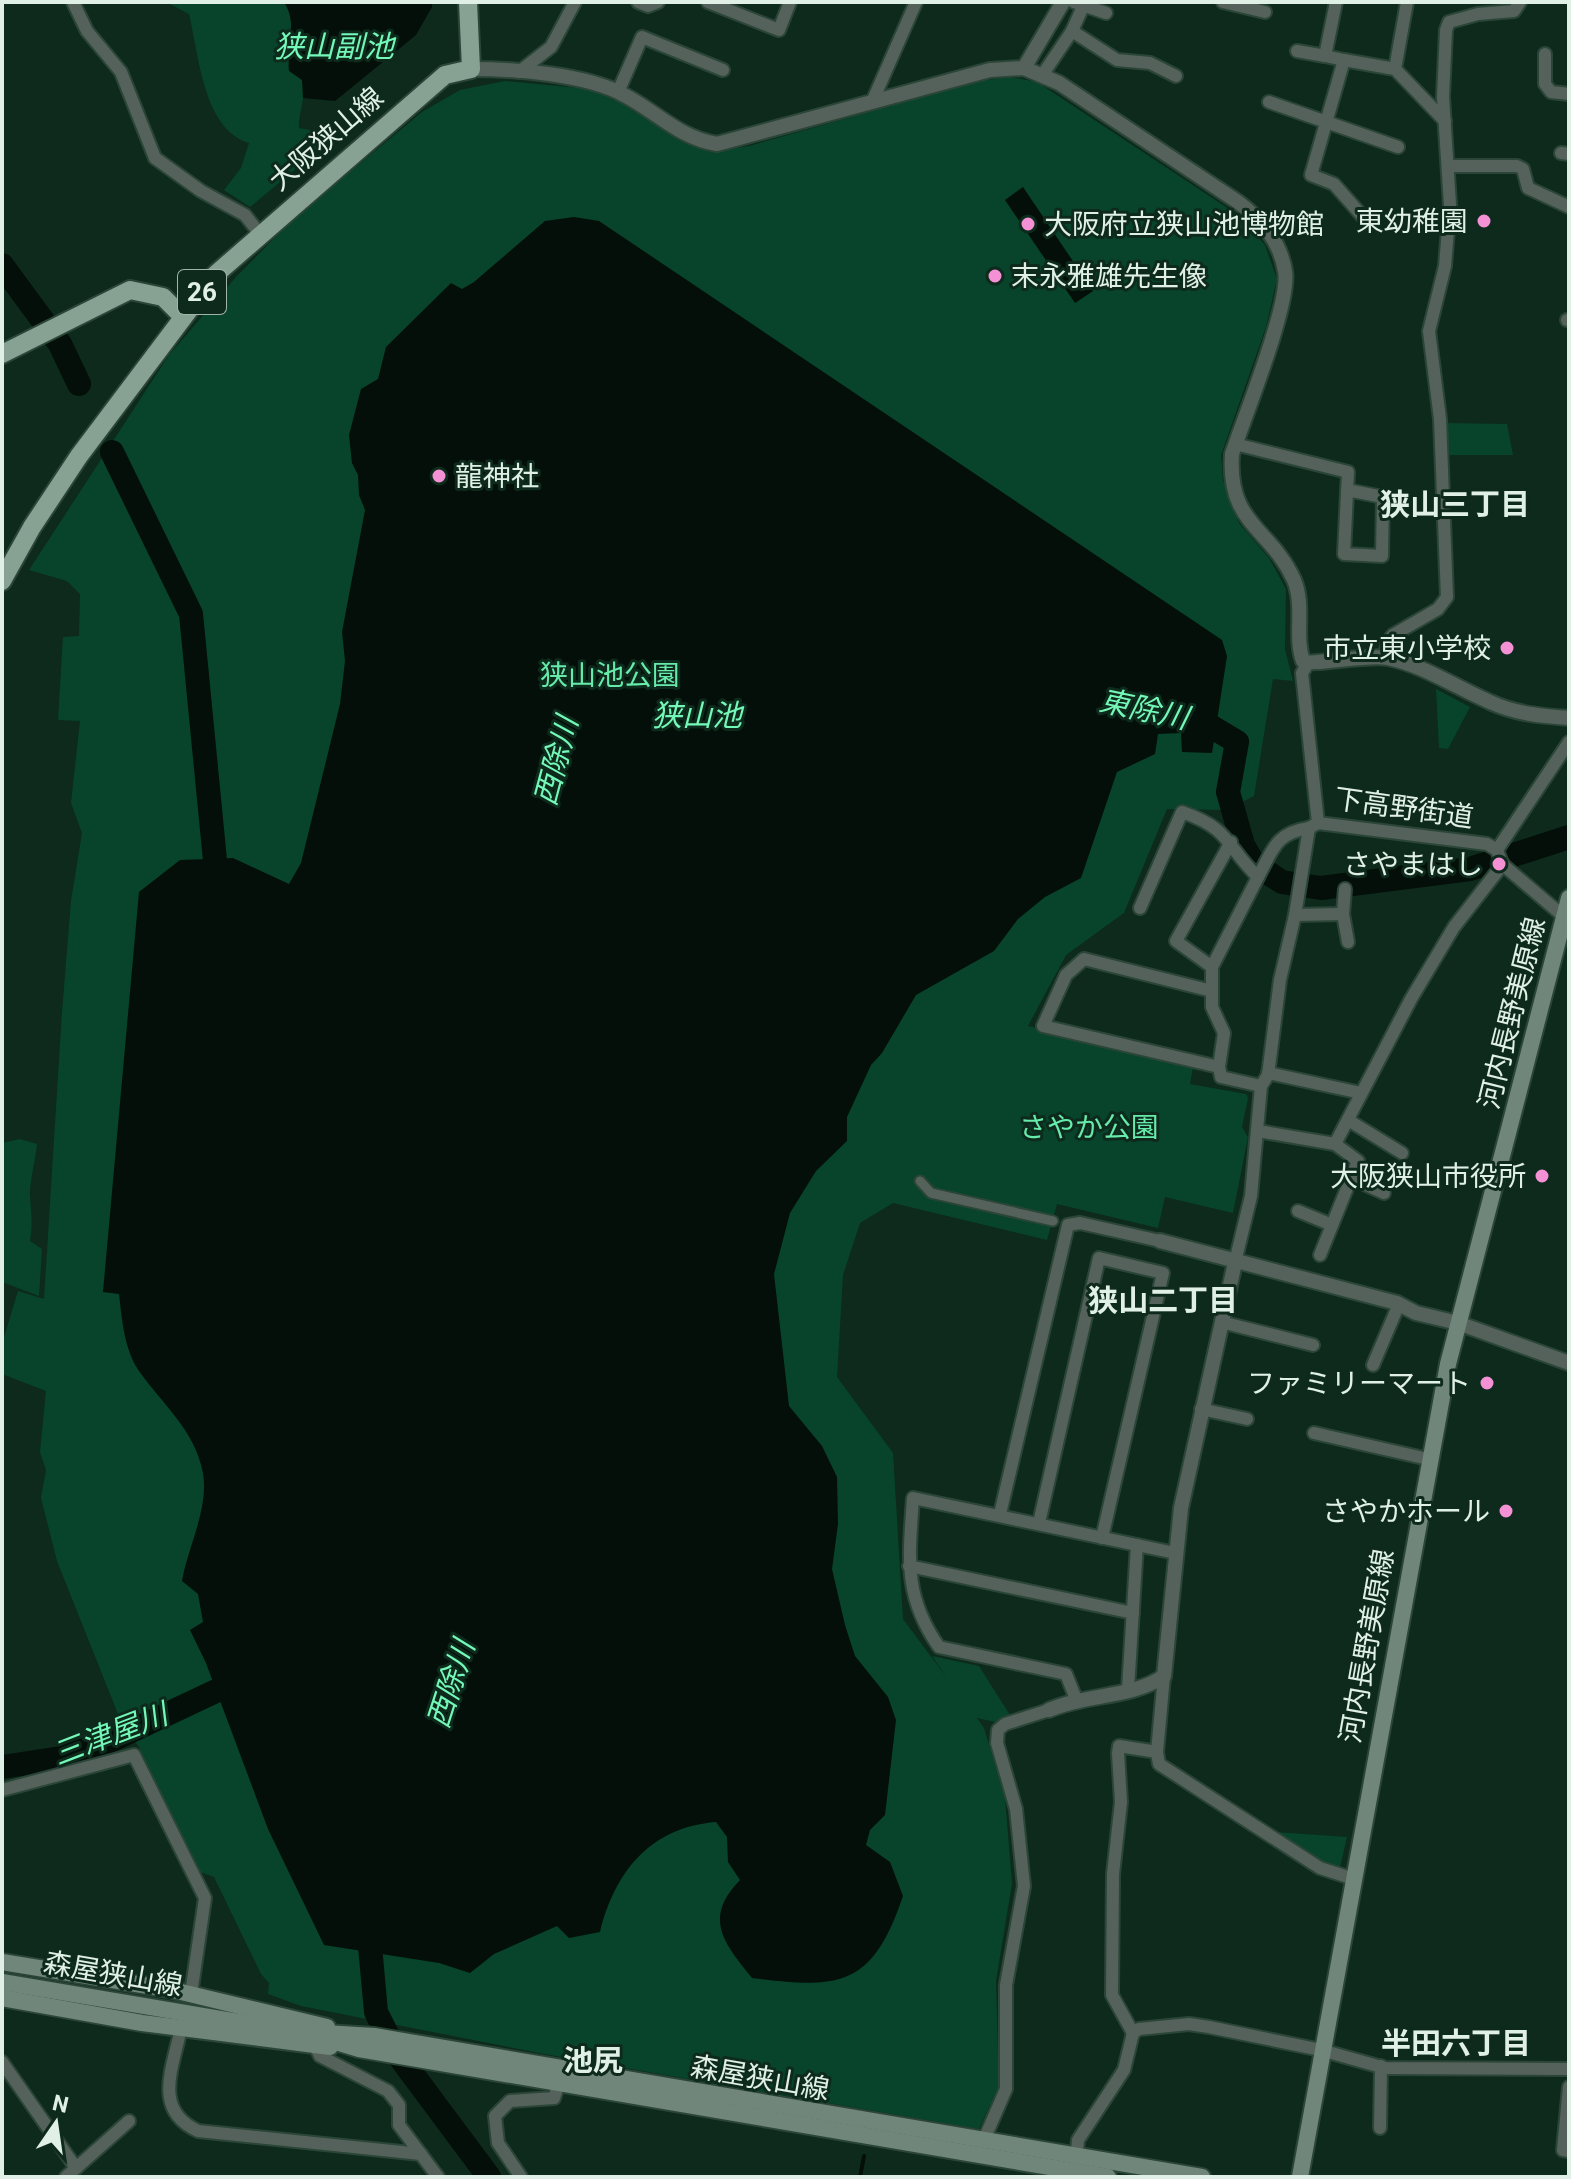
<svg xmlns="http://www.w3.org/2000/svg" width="1571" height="2179" viewBox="0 0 1571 2179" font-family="Roboto,'Noto Sans JP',sans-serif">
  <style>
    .green { fill: #07442b }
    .water { fill: #030f08 }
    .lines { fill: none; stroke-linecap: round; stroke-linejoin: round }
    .stream { stroke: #030f08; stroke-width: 4 }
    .river { stroke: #030f08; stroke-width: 24 }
    .pedestrian-casing { stroke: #2b4638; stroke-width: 13 }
    .minor-casing { stroke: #2b4638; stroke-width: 16 }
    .tertiary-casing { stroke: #2b4638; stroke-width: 18 }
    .secondary-casing { stroke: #2b4638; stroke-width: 20 }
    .primary-casing { stroke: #2b4638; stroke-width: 22 }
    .pedestrian { stroke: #55625b; stroke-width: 9 }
    .minor { stroke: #55625b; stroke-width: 12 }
    .tertiary { stroke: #55625b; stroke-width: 14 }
    .secondary { stroke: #71867a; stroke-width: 16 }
    .primary { stroke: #87a192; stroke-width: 18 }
    .poi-dot { fill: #f491d4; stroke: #0d2a1c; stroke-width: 3 }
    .labels { text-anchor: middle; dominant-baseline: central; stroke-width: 6; stroke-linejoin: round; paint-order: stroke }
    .shield { fill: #0d2a1c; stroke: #a1b5a9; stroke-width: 2 }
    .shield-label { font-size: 26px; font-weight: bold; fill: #e0f0e6 }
    .street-label { font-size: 28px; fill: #e0f0e6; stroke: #0d2a1c }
    .poi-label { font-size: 28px; fill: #e0f0e6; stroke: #0d2a1c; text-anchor: end }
    .park-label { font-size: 28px; fill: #66ebab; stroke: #0d2a1c }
    .water-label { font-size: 30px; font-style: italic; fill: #74f8b8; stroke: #0d2a1c }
    .neighbourhood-label { font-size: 30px; font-weight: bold; fill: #e0f0e6; stroke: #0d2a1c }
  </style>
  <rect width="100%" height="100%" fill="#0d2a1c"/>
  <g class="green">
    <path d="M166,2h118c15,21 1,36 5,55 3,11 12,17 14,27 3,14 -5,30 -4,44l17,3 7,15 -73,61 -26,-17 17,-22 8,-25c-46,-14 -50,-88 -60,-129z"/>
    <polygon points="1010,77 1037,82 1238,215 1265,245 1277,279 1266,327 1221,455 1223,480 1239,523 1269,558 1286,589 1285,649 1293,681 1273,679 1254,796 1226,810 1167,809 1124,913 1066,955 1028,1026 1193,1067 1190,1084 1246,1094 1248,1098 1242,1127 1248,1137 1233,1213 1165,1197 1158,1228 1057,1204 1047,1240 893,1203 860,1223 843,1275 837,1377 893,1453 903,1619 947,1678 932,1656 979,1666 1010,1715 995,1722 977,1718 984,1728 1005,1798 1012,1883 996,1981 999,2086 979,2129 544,2054 301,2006 268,1994 269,1983 261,1974 214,1877 197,1871 139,1747 122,1724 57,1561 41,1498 46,1470 40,1452 46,1391 2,1374 2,1344 18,1291 44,1299 62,1012 71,901 82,833 71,803 80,721 58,720 63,637 79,636 80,594 67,581 29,570 169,355 236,277 291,221 422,112 460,90 505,81 590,89 626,105 680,141 710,152 749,146 979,81"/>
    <polygon points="1444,423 1507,424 1513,455 1445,455"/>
    <polygon points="1436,689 1470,707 1448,749 1439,748"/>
    <path d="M20,1139l17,5c-1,12 -8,43 -7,51 1,17 3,29 0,46l12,8 -3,47 -37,-14v-139z"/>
    <polygon points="1275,1832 1347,1837 1339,1872"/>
  </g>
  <g class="water">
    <path d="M284,2h148v5l-16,28 -81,66 -32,-3 -1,-18 -13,-9c-2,-24 9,-48 -5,-69z"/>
    <polygon points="1023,187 1093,291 1075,303 1005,200"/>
    <path d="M574,217l25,4 623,419 5,16 -15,97 -30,-1 -1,-19 -23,1 -3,20 -38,18 -36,106 -36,19 -27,22 -24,32 -78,44 -34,58 -11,12 -24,52v24l-31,30 -26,42 -16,61 15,132 33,40 15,31 1,47 -6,45 13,56 10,31 33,41 8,23 -11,95 -15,15 -4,15 24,17 13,34c-31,92 -64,93 -151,82 -27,-34 -50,-59 -12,-98l-12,-18 -1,-25 -11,-15c-65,5 -101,49 -116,110l-31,6 -12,-12 -63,28 -24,19 -31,-10 -115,-18 -56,-116 -62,-166 -16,-33 13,-8 -5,-28 -16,-13c6,-35 27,-72 21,-108 -8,-43 -40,-68 -64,-102 -15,-22 -17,-52 -20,-77l-16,-2 36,-400 41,-32 28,-1 25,-1 56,26 12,-21 39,-159 5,-43 -3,-29 23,-122 -6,-15 -1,-20 -6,-12 -3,-28 12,-46 17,-10 8,-32 65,-64 11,6 12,-7 71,-61z"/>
  </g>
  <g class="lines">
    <polyline class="stream" points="860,2177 864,2156"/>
    <g class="river">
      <polyline points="2,265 60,344 79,384"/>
      <polyline points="112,452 191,614 218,891"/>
      <polyline points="1183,717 1202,721 1237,742 1228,792 1243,845 1254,864 1282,882 1321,888 1470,869 1569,837"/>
      <polyline points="2,1767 61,1758 108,1742 216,1691"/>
      <polyline points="373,1924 369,1935 376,2012 396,2052 489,2177"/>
    </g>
    <defs>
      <polyline id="pedestrian" points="920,1181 931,1193 1053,1221"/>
      <g id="minor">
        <polyline points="73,2 87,31 121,72 155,158 201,191 245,215 260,234"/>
        <polyline points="638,2 648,6 658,2"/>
        <polyline points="708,2 779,30 790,2"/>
        <polyline points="1074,2 1106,13"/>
        <polyline points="1223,2 1265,12"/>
        <polyline points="1072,31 1117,60 1150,63 1176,76"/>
        <polyline points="1297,51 1325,56 1336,2"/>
        <polyline points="1545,54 1545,84 1551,92 1569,94"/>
        <polyline points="1325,56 1344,60 1311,175 1334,184 1364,218"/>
        <polyline points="1344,60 1395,69 1445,121"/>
        <polyline points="1395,69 1407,2"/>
        <polyline points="519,72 551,47 575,2"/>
        <polyline points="1043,74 1072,31 1085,2"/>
        <polyline points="618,92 642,37 723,70"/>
        <polyline points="873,100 916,2"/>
        <polyline points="1269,102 1398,147"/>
        <polyline points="1561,153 1569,154"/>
        <polyline points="1450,166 1517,166 1523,169 1528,188 1569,207"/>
        <polyline points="1567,320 1569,320"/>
        <polyline points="1235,444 1348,472 1344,554 1382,556 1383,497 1347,490"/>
        <polyline points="1385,658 1388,641 1393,635 1438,609 1447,597 1440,419 1429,331 1445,266 1450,205 1443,97 1446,30 1449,22 1478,14 1514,11 1520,2"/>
        <polyline points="1307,665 1302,673 1318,823"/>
        <polyline points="1569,742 1497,850 1502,864 1569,921"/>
        <polyline points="1318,823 1487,844 1497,850"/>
        <path d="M1258,877c15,-27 17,-44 51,-49"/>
        <polyline points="1345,889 1343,914 1348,942"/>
        <path d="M1140,908l42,-96c49,17 43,33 76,65l-46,90v40l12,26 -5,34"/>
        <polyline points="1295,915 1343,914"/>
        <polyline points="1212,967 1176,941 1231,842"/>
        <polyline points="1212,991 1084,959 1066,975 1043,1026 1219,1067 1221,1077 1261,1086"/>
        <polyline points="1268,1073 1361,1093"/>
        <polyline points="1348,1120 1402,1153"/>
        <polyline points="1258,1131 1335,1144 1358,1161 1320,1255"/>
        <polyline points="1335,1144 1411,999 1454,927 1503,864"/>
        <polyline points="1351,1178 1384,1193"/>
        <polyline points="1298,1211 1332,1225"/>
        <polyline points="1236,1258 1251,1196 1261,1086 1268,1075 1280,980 1295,915 1309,828 1318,823"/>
        <polyline points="1221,1322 1313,1345"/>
        <polyline points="1373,1365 1399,1304"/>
        <polyline points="1201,1409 1247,1419"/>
        <polyline points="1314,1433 1428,1459"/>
        <polyline points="1000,1514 1068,1225 1080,1223 1160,1241"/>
        <polyline points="1039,1523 1099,1258 1163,1273 1102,1538"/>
        <polyline points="909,1566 1133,1613"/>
        <polyline points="1128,1689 1137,1545"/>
        <path d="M1076,1699l-10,-25 -127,-27c-36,-51 -30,-90 -26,-149l262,55"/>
        <polyline points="1157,1752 1159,1764 1320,1868 1351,1878"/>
        <polyline points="2,1790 134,1755 205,1898 191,1994"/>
        <path d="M181,2028c-8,40 -29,82 17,103l223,23"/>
        <polyline points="1133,2033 1112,1995 1113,1874 1121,1802 1118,1753 1119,1746 1157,1752 1164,1676"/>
        <polyline points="315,2046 320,2056 388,2091 399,2105 399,2125 438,2177"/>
        <polyline points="2,2062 76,2168"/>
        <polyline points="1569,2087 1563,2150 1569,2151"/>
        <polyline points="1380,2128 1381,2066"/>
        <polyline points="983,2142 1006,2089 1006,1985 1024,1886 1016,1809 997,1743 998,1730 1005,1724 1049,1710"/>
        <polyline points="1076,2162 1078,2140 1124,2070 1133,2033 1139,2029 1189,2024 1209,2027 1321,2050 1385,2068 1569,2069"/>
        <polyline points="66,2177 129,2121"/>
        <polyline points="521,2177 498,2143 495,2116 510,2101 554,2098 559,2083"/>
      </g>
      <g id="tertiary">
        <polyline points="1024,68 1063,2"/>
        <path d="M471,69c43,0 115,5 153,26 33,17 55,43 93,49l273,-74 34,-2 35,15 179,119c24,18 42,39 47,69 6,31 -41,147 -53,183 -5,71 39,74 62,126 11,26 0,56 9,81 7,5 64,-7 85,-3 35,7 69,30 102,44 26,12 51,14 79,16"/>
        <polyline points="1160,1241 1397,1303 1416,1313 1458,1323 1569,1363"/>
        <path d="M1049,1710c36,-16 84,-12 115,-34l17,-168 55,-250"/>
      </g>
      <g id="secondary">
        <polyline points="2,1962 173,1990 327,2027"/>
        <polyline points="2,1982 310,2034 359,2049 1108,2177"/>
        <polyline points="2,1998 142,2023 330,2047"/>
        <polyline points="324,2033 374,2036 1202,2177"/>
        <polyline points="1300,2177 1448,1364 1569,898"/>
      </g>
      <g id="primary">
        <polyline points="2,354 130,290 163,297 182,316"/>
        <polyline points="2,581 32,527 79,456 216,274 445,75 471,69 468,2"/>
      </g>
    </defs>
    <use href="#pedestrian" class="pedestrian-casing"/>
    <use href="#minor" class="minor-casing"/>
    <use href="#tertiary" class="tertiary-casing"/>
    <use href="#secondary" class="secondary-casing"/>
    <use href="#primary" class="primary-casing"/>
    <use href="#pedestrian" class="pedestrian"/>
    <use href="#minor" class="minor"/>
    <use href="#tertiary" class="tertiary"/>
    <use href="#secondary" class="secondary"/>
    <use href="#primary" class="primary"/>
  </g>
  <g class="poi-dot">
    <circle cx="1484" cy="221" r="8"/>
    <circle cx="1028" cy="224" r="8"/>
    <circle cx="995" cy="276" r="8"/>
    <circle cx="439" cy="476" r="8"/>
    <circle cx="1507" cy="648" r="8"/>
    <circle cx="1499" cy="864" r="8"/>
    <circle cx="1542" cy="1176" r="8"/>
    <circle cx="1487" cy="1383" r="8"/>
    <circle cx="1506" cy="1511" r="8"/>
  </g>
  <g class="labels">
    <rect class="shield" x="178" y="270" width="48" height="44" rx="6"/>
    <g class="shield-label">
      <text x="202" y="292">26</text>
    </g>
    <g class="street-label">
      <text transform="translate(326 139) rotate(-41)">大阪狭山線</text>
      <text transform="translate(1404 808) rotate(8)">下高野街道</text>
      <text transform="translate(1512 1013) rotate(-76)">河内長野美原線</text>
      <text transform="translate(1367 1646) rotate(-80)">河内長野美原線</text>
      <text transform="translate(113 1974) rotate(10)">森屋狭山線</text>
      <text transform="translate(760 2078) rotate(10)">森屋狭山線</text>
    </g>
    <g class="poi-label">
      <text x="1468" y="221">東幼稚園</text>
      <text x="1044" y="224" text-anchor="start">大阪府立狭山池博物館</text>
      <text x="1011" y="276" text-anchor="start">末永雅雄先生像</text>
      <text x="455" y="476" text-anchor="start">龍神社</text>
      <text x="1491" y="648">市立東小学校</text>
      <text x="1483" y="864">さやまはし</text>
      <text x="1526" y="1176">大阪狭山市役所</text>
      <text x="1471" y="1383">ファミリーマート</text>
      <text x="1490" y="1511">さやかホール</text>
    </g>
    <g class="park-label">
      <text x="610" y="675">狭山池公園</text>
      <text x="1089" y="1127">さやか公園</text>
    </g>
    <g class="water-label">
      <text x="334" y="46">狭山副池</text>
      <text transform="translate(1144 709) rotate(12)">東除川</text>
      <text x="697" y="715">狭山池</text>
      <text transform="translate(556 761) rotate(-75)">西除川</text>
      <text transform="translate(451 1684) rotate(-72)">西除川</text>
      <text transform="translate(110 1734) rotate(-21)">三津屋川</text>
    </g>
    <g class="neighbourhood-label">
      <text x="1455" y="504">狭山三丁目</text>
      <text x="1163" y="1300">狭山二丁目</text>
      <text x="1456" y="2043">半田六丁目</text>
      <text x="593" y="2060">池尻</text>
    </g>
  </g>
  <rect width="1571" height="2179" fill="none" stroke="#e0f0e6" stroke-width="8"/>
  <g transform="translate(56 2123) rotate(13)" stroke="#0d2a1c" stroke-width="6" paint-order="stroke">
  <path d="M0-6L14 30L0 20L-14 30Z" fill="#e0f0e6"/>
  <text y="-12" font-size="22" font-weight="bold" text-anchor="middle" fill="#e0f0e6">N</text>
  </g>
</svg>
